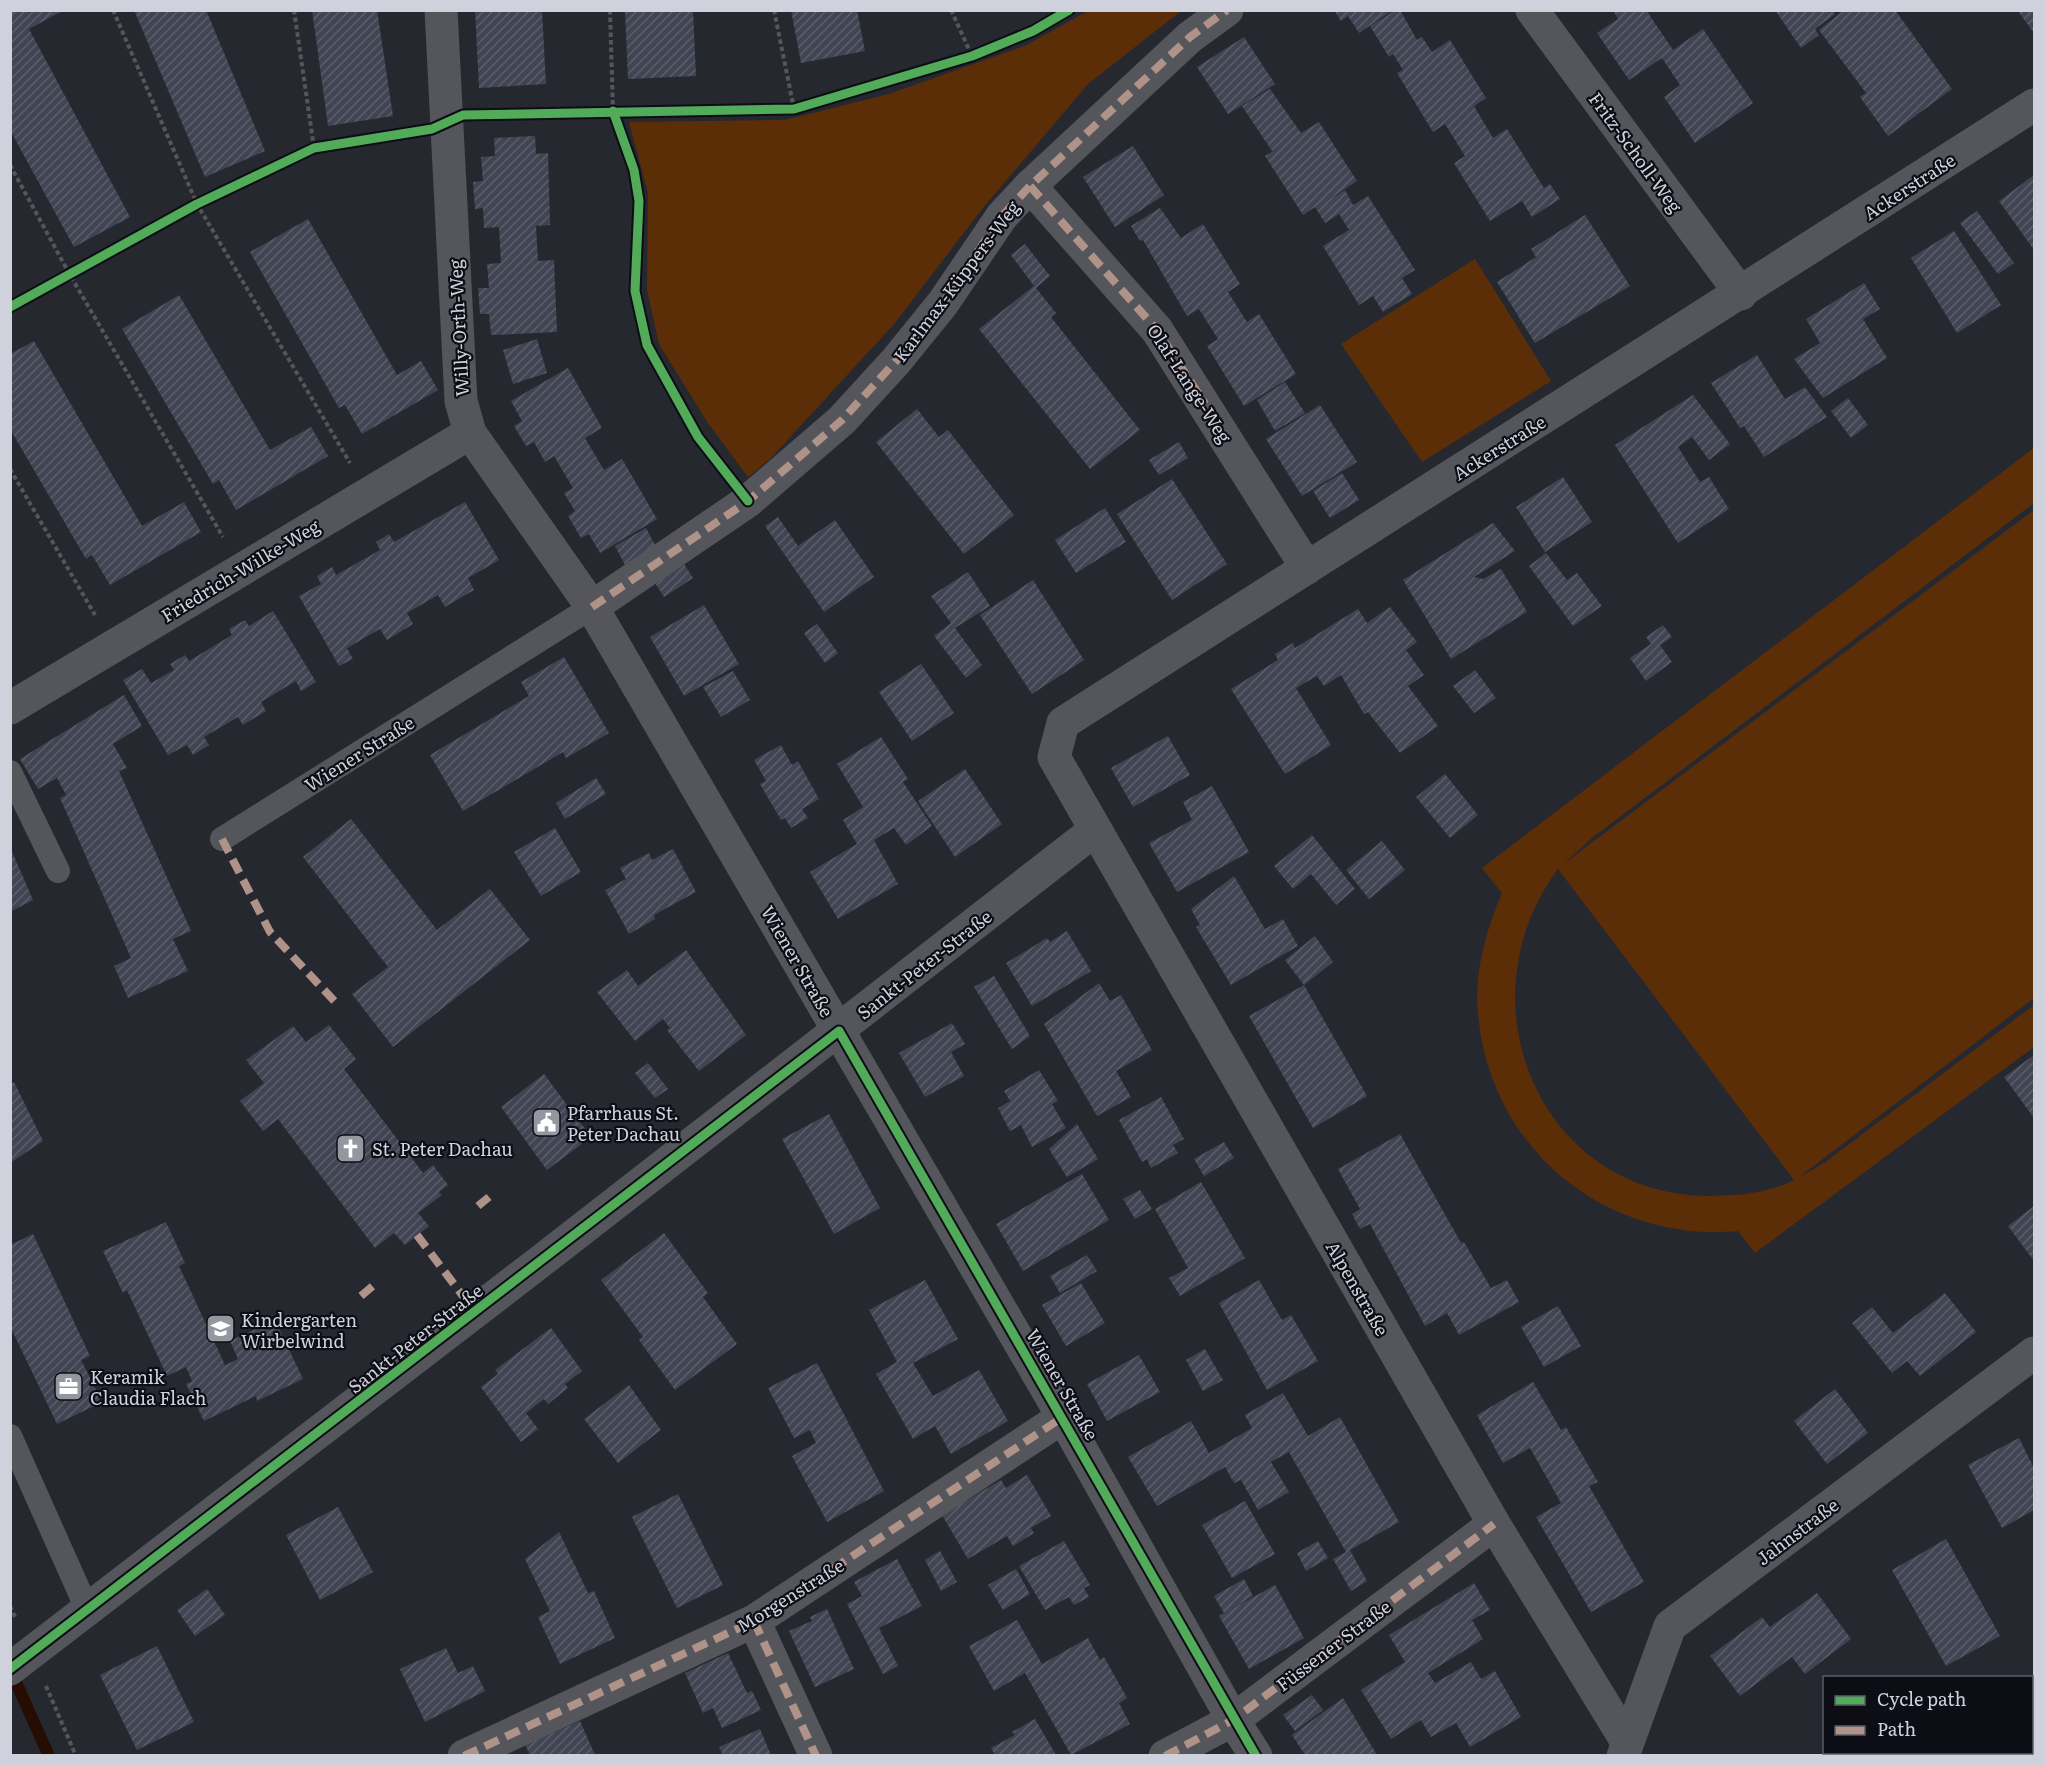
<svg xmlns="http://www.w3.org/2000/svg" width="2045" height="1766" viewBox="0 0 2045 1766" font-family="Literata,serif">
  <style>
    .green { fill: #5c2e08; fill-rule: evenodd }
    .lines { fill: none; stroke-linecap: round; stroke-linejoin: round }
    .stream { stroke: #260d04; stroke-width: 12 }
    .building { fill: url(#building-hatch) }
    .path { stroke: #55565a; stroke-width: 4; stroke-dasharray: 4.5 3; stroke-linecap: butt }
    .service { stroke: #55565b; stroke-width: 24 }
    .minor { stroke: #55565b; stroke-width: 33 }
    .quiet { stroke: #af9288; stroke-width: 8; stroke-dasharray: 15 8; stroke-linecap: butt }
    .cycleway-casing { stroke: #0d0e15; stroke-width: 13 }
    .cycleway { stroke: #51ab58; stroke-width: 9 }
    .labels { text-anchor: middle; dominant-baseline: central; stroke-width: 4.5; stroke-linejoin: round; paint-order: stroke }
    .street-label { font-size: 18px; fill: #cfd1dc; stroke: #0d0e15 }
    .poi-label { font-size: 18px; fill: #cfd1dc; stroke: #0d0e15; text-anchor: start }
  </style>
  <defs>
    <pattern id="building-hatch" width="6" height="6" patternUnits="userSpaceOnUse" patternTransform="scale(1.5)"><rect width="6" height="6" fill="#414452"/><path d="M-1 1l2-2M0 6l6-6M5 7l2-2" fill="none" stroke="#5b5e6a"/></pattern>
  </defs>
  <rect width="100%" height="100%" fill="#262830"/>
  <g class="green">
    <polygon points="1088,11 1181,11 1088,84 982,209 895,323 770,459 748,477 708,423 659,344 647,290 648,193 629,122 785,120 889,94 1027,45"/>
    <polygon points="1475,259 1551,381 1422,462 1341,344"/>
    <path d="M2034,448v55l-442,335 -30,27 472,-355v488l-236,180 26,-15 210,-158v42l-279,206 -17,-22c-133,12 -249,-83 -260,-218 -4,-42 8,-82 24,-120l-20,-25zM1558,869l236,311c-27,14 -59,16 -89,16 -168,-4 -244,-197 -147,-327z"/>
  </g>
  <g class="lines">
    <polyline class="stream" points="10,1669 49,1756"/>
  </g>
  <g class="building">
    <polygon points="10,10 64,10 29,29 130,217 74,247 10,130"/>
    <polygon points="134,10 206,10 265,151 205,177"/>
    <polygon points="312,10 377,10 393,116 328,126"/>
    <polygon points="475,10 542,10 546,84 479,88"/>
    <polygon points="625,10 693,10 696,76 628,79"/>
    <polygon points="791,10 857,10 865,51 801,63"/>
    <polygon points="1334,10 1393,10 1359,33 1348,16 1341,21"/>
    <polygon points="1396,10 1400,10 1417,40 1422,37 1432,52 1450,40 1486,98 1474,106 1493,138 1507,129 1544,188 1550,184 1560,199 1532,217 1522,201 1490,221 1454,163 1465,156 1445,124 1433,132 1397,73 1403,70 1393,54 1389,57 1370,26"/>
    <polygon points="1613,10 1646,10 1673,50 1703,29 1753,103 1695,143 1664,97 1680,85 1662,58 1629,80 1597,33 1618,19"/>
    <polygon points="1775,10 1832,10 1835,14 1815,29 1819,35 1801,48"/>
    <polygon points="1844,10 1895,10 1952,89 1888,136 1860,97 1866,93 1819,30"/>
    <polygon points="2017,10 2034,10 2034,33"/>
    <polygon points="1244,37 1275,84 1228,114 1197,67"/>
    <polygon points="1270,89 1301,133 1319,122 1357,181 1325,202 1345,190 1353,205 1368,196 1415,270 1402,278 1412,294 1383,312 1373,296 1359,305 1323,246 1349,230 1339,214 1325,223 1315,207 1303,215 1265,156 1281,146 1272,151 1242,106"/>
    <polygon points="535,136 536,154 548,153 550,225 536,226 538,261 554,260 557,332 491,335 489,314 480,314 478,288 489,288 487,264 501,263 499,227 484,228 483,208 475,209 473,182 483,181 481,157 495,156 494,138"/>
    <polygon points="1133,146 1164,195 1115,227 1083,177"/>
    <polygon points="2034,175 2034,250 1999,201"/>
    <polygon points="1160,208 1181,238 1203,224 1240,284 1228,292 1247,322 1259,314 1296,374 1244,406 1207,346 1218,339 1199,309 1187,316 1143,240 1140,241 1131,226"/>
    <polygon points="1977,211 2014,263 1998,274 1960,223"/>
    <polygon points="1585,215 1630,286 1535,343 1497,282 1536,257 1531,249"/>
    <polygon points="308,219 397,375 421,361 438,390 362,434 345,405 339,408 250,252"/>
    <polygon points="1954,231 2001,305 1957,333 1911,258"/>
    <polygon points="1025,244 1050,276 1036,288 1056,313 1051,317 1140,430 1090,469 979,329 1034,286 1011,255"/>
    <polygon points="1864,283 1880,309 1863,319 1887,358 1823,398 1794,359 1820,343 1806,319"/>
    <polygon points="179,295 270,450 311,427 328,456 236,510 219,480 213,484 122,329"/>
    <polygon points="537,339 547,373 513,384 503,350"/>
    <polygon points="34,341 142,526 184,502 201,532 110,585 92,555 86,559 10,429 10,354"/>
    <polygon points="1757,355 1785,399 1805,387 1827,417 1764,457 1744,426 1740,428 1711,383"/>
    <polygon points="568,368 602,428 585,438 604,470 622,459 657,519 600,553 589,534 581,538 568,516 575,511 564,493 573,488 554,456 545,462 534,442 526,446 514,426 522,421 511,401"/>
    <polygon points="1285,382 1305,413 1275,431 1257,400"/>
    <polygon points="1693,395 1730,444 1709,460 1692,437 1678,447 1700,482 1709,477 1729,509 1678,543 1615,445"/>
    <polygon points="1848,398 1868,425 1851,438 1831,411"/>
    <polygon points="1320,405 1357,462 1302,496 1266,439"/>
    <polygon points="917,409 939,437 948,430 1014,515 964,554 876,442"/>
    <polygon points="1179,442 1188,458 1159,475 1149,460"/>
    <polygon points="1342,473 1359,500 1330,518 1313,491"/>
    <polygon points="1563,477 1592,522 1545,552 1516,507"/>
    <polygon points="1172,479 1227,564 1172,600 1117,514"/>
    <polygon points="465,502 499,560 468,578 474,590 445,607 438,595 407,613 413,624 387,640 380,629 347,648 353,659 339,666 299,596 321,584 317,576 332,567 336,575 380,550 376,542 389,534 394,542"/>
    <polygon points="1105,508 1126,542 1076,573 1055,540"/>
    <polygon points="778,517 798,546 835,520 874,577 824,612 765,526"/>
    <polygon points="1493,523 1515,551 1474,577 1483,579 1501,569 1527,612 1451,659 1403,580"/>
    <polygon points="646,528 656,547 625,565 615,546"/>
    <polygon points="1546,553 1567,580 1577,573 1602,606 1573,626 1529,566"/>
    <polygon points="684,564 693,578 664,597 655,583"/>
    <polygon points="968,572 990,606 955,628 982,665 966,678 934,636 951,623 931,596"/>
    <polygon points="1033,580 1084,660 1032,694 980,615"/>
    <polygon points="704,605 739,664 684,696 650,637"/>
    <polygon points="1390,607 1417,642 1406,650 1424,675 1408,686 1438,726 1400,753 1368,712 1364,714 1341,675 1324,686 1317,676 1296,688 1331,745 1285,774 1231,689 1278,660 1275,654 1293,643 1295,648 1358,609 1367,623"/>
    <polygon points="273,611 316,682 301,691 296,681 261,702 266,711 243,725 238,717 204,737 209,745 193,755 187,745 168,755 123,680 142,669 151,683 174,670 170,664 185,655 189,661 232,635 229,629 245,620 249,626"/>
    <polygon points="817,624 838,653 825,663 804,633"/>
    <polygon points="1663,625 1672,637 1660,645 1672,662 1646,681 1630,658 1651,644 1646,637"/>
    <polygon points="564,657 609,733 566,758 563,752 463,811 430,755 529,696 521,682"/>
    <polygon points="921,664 954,713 912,741 879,692"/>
    <polygon points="1475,670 1496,698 1474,713 1453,686"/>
    <polygon points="733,671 750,700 721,717 703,687"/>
    <polygon points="124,695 142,726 113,744 127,768 119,771 191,931 173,939 188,971 128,998 114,966 131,958 60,798 66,795 57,778 38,789 20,759"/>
    <polygon points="1168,736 1190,775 1133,807 1111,768"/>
    <polygon points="881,737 908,779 903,782 932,826 906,845 894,828 874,840 898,884 838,919 810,872 857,844 843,820 863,807 837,764"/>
    <polygon points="781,745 792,765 798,761 819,799 802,809 808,818 791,828 785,818 781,820 760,784 766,781 754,760"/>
    <polygon points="965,769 1002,824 955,857 918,801"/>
    <polygon points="1445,774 1478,815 1450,838 1416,797"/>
    <polygon points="596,778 606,794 565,819 556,803"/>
    <polygon points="1212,786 1249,852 1177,892 1149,843 1192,820 1183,802"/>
    <polygon points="351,819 437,930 490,889 530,940 393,1047 352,994 388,967 303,857"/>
    <polygon points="555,828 581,872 541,896 514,852"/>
    <polygon points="1312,835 1355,889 1336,905 1311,874 1293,889 1274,866"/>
    <polygon points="1382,841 1405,870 1369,899 1346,870"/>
    <polygon points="10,847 33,900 10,912"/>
    <polygon points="673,849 696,892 654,915 655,919 629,934 605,890 626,879 620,868 649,853 652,860"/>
    <polygon points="1234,876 1265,929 1283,919 1298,946 1231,985 1196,927 1200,925 1191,909"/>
    <polygon points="1067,931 1091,971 1032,1006 1006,963 1047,938 1050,942"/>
    <polygon points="1315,936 1333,962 1304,985 1285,960"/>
    <polygon points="686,950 746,1035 699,1071 667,1030 670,1028 663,1019 635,1041 597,992 627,970 638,986"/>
    <polygon points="994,976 1030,1036 1012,1049 974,987"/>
    <polygon points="1099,983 1110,1001 1121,995 1152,1050 1116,1071 1131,1097 1097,1116 1044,1024"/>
    <polygon points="1304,985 1367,1096 1313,1128 1249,1016"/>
    <polygon points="952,1023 965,1044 951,1052 964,1076 925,1097 899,1053"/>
    <polygon points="329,1025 356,1059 344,1069 423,1173 433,1165 448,1185 439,1192 442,1195 418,1213 429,1226 405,1245 394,1233 375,1248 278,1119 263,1131 240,1101 264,1083 246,1060 293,1026 306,1042"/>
    <polygon points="2034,1055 2034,1118 2004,1077"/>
    <polygon points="648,1063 668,1089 655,1098 635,1073"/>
    <polygon points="1039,1070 1058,1101 1052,1104 1066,1128 1032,1147 1021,1125 1010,1131 998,1108 1010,1101 1004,1091"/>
    <polygon points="544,1074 591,1137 547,1170 501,1107"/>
    <polygon points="14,1082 43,1141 10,1163 10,1084"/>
    <polygon points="1161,1097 1184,1139 1173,1145 1178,1153 1151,1168 1147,1159 1142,1162 1119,1120"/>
    <polygon points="829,1114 880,1208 834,1234 782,1139"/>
    <polygon points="1077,1124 1098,1159 1067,1177 1049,1149"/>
    <polygon points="1400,1134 1461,1243 1464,1242 1491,1288 1507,1280 1519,1302 1459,1335 1447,1313 1425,1326 1370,1224 1360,1229 1352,1214 1360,1209 1338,1169"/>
    <polygon points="1224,1142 1234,1158 1204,1176 1194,1159"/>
    <polygon points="1082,1174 1109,1220 1023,1271 996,1224"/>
    <polygon points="1201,1182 1245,1258 1180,1296 1169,1278 1188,1268 1155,1209"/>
    <polygon points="1140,1190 1152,1209 1135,1219 1123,1199"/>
    <polygon points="2034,1206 2034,1261 2008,1226"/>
    <polygon points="166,1222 185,1263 179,1266 225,1365 238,1359 230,1341 275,1320 303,1379 257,1401 256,1396 204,1421 186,1384 192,1381 186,1367 167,1376 127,1290 123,1293 103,1251"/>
    <polygon points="664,1233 708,1293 703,1297 737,1344 675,1390 639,1340 643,1337 601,1280"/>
    <polygon points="33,1234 90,1356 81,1360 102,1402 57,1424 10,1326 10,1245"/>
    <polygon points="1087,1255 1097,1271 1060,1293 1050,1276"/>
    <polygon points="925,1280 958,1339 913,1363 933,1396 979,1370 1008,1421 951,1454 935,1426 913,1439 876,1374 897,1362 869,1310"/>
    <polygon points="1259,1280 1282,1320 1291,1315 1318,1361 1267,1390 1219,1303"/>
    <polygon points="1081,1283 1105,1323 1066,1346 1042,1305"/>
    <polygon points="1945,1293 1976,1332 1920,1376 1907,1361 1892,1373 1852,1323 1872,1307 1893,1333"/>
    <polygon points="1558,1306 1581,1346 1544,1367 1521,1327"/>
    <polygon points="551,1328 582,1371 565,1384 568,1388 548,1404 544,1399 526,1413 538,1429 521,1442 481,1387 498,1374 495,1370"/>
    <polygon points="1205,1349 1223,1380 1203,1391 1186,1360"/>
    <polygon points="1139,1355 1160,1392 1107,1421 1087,1384"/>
    <polygon points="817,1363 884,1491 827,1522 792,1456 816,1443 810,1430 794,1438 768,1388"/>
    <polygon points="1533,1382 1561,1430 1566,1427 1598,1482 1589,1486 1644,1582 1591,1612 1536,1517 1561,1503 1530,1448 1503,1463 1477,1415"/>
    <polygon points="629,1385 661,1430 618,1463 584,1419"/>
    <polygon points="1835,1389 1868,1433 1827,1464 1794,1421"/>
    <polygon points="1283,1393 1308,1436 1340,1417 1399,1522 1350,1550 1367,1581 1351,1591 1333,1559 1346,1552 1289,1452 1271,1462 1289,1492 1258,1510 1241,1480 1234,1483 1225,1467 1157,1506 1128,1457 1191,1421 1209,1453 1252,1428 1245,1415"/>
    <polygon points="2019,1438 2034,1468 2034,1510 2002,1528 1968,1465"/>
    <polygon points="1027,1475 1051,1516 1031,1528 1034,1533 1013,1546 1007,1536 968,1559 942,1515 1001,1480 1006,1488"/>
    <polygon points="678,1494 723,1585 677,1608 632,1517"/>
    <polygon points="1245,1501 1275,1554 1232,1578 1202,1525"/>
    <polygon points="338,1507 373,1572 320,1600 286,1535"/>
    <polygon points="559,1532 588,1593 594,1591 615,1638 560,1664 538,1617 550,1611 525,1559"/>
    <polygon points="1946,1539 2000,1636 1946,1666 1892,1570"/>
    <polygon points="1064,1541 1090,1585 1084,1588 1089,1597 1074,1605 1069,1597 1045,1610 1019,1566"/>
    <polygon points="1318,1541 1328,1558 1306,1571 1297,1553"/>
    <polygon points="940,1551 957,1582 941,1591 925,1560"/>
    <polygon points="897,1559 922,1606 879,1628 898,1666 883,1674 847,1604 862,1596 854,1582"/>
    <polygon points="1016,1569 1030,1594 1003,1610 988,1585"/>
    <polygon points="1244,1579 1253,1596 1228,1611 1275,1585 1304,1638 1249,1669 1219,1616 1224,1613 1214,1596"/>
    <polygon points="1474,1583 1490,1610 1472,1620 1483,1639 1428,1673 1435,1683 1471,1662 1481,1679 1495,1671 1521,1717 1470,1747 1456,1723 1431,1737 1421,1720 1391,1739 1361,1690 1405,1662 1389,1635"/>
    <polygon points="207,1589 225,1615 195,1636 177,1610"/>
    <polygon points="1817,1593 1851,1639 1805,1674 1792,1657 1740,1696 1710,1656 1762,1617 1770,1627"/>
    <polygon points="827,1609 854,1669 815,1687 789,1631 812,1621 810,1617"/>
    <polygon points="1017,1620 1042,1664 1088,1638 1100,1660 1104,1657 1127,1698 1119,1703 1130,1724 1071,1755 1025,1673 994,1691 969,1646"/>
    <polygon points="157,1646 194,1722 137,1750 100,1675"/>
    <polygon points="446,1648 458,1673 473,1666 485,1691 425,1722 400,1669"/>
    <polygon points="728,1653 747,1693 752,1691 761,1710 722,1728 713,1708 703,1713 685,1673"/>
    <polygon points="1312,1695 1323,1710 1295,1731 1283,1715"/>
    <polygon points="1343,1698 1377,1755 1305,1755 1292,1735"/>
    <polygon points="1035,1719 1056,1755 995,1755 991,1748 1015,1735 1012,1732"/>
    <polygon points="580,1721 595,1755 530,1755 525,1745"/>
    <polygon points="760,1729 771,1755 723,1755 719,1747"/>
    <polygon points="1836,1752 1893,1752 1889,1755 1837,1755"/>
  </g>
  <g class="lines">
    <g class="path">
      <polyline points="113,10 197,204 350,463"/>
      <polyline points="294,10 314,148"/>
      <polyline points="610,10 613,111"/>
      <polyline points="774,10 794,109"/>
      <polyline points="951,10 972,56"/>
      <polyline points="10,165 70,275 223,537"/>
      <polyline points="10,469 95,615"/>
      <polyline points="10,1606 16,1619"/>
      <polyline points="46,1686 76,1756"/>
    </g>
    <g class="service">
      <polyline points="10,772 58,871"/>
      <polyline points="222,839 592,607"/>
      <polyline points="10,1436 88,1611"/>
    </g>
    <g class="minor">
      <polyline points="441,10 461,401 470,433 592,607 1063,1417 1233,1720 1256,1756"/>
      <polyline points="1532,10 1741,294"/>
      <polyline points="1030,186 1157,330 1307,568"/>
      <polyline points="592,607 748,501 842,420 896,361 943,303 1002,216 1030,186 1190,37 1227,10"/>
      <polyline points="10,708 470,433"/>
      <polyline points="754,1621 816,1756"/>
      <polyline points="10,1669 541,1261 1095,830"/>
      <polyline points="2032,1726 2034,1724"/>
      <polyline points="1627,1742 1494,1524 1054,757 1063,723 2034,105"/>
      <polyline points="464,1756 754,1621 1063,1417"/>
      <polyline points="1165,1756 1233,1720 1494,1524"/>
      <polyline points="1623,1756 1670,1626 2034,1353"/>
      <polyline points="1985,1756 1989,1752"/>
    </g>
    <g class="quiet">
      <polyline points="1030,186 1157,330 1205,404"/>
      <polyline points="592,607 748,501 842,420 896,361 943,303 1002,216 1030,186 1190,37 1227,10"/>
      <polyline points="222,839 270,932 338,1005"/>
      <polyline points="478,1206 489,1197"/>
      <polyline points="417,1235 475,1312"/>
      <polyline points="361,1296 374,1285"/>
      <polyline points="754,1621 816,1756"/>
      <polyline points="464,1756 754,1621 1063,1417"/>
      <polyline points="1165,1756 1233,1720 1494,1524"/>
    </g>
    <defs>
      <g id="cycleway">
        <polyline points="613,111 634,170 639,201 635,291 647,345 698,437 748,501"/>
        <polyline points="10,307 197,204 314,148 432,129 463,115 794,109 972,56 1033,31 1069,10"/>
        <polyline points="10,1669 839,1031 1256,1756"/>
      </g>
    </defs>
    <use href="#cycleway" class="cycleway-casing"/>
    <use href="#cycleway" class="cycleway"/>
  </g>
  <defs>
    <symbol id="civic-square" viewBox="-11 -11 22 22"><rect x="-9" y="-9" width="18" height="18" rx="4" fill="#9496a0" stroke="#0d0e15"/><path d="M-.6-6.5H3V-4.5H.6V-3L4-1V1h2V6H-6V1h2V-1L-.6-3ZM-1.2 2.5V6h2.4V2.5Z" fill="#fff"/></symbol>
    <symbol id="church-square" viewBox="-11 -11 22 22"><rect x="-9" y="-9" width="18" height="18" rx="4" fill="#9496a0" stroke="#0d0e15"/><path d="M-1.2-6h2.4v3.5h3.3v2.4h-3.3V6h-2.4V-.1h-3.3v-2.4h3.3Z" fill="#fff"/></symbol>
    <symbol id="school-square" viewBox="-11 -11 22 22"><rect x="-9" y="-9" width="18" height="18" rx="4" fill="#9496a0" stroke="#0d0e15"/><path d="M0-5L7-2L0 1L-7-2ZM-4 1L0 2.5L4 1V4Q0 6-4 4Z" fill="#fff"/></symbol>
    <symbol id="office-square" viewBox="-11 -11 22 22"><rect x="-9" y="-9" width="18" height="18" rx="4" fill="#9496a0" stroke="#0d0e15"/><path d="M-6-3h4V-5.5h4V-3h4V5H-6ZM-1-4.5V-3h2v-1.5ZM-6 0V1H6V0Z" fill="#fff"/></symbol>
  </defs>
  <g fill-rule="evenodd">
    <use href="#civic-square" x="530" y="1106" width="33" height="33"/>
    <use href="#church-square" x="334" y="1132" width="33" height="33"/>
    <use href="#school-square" x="204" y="1312" width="33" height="33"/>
    <use href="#office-square" x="52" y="1370" width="33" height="33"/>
  </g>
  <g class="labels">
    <g class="street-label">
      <text transform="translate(1636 152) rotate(54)">Fritz-Scholl-Weg</text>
      <text transform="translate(1909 186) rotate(-33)">Ackerstraße</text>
      <text transform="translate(956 281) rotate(-53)">Karlmax-Küppers-Weg</text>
      <text transform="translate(458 328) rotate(-93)">Willy-Orth-Weg</text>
      <text transform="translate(1190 383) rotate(57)">Olaf-Lange-Weg</text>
      <text transform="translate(1499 447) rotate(-32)">Ackerstraße</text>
      <text transform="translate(240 570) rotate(-31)">Friedrich-Wilke-Weg</text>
      <text transform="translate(359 753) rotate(-32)">Wiener Straße</text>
      <text transform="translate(798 961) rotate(60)">Wiener Straße</text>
      <text transform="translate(924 964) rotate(-38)">Sankt-Peter-Straße</text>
      <text transform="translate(1358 1288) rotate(60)">Alpenstraße</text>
      <text transform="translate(415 1338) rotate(-38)">Sankt-Peter-Straße</text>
      <text transform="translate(1063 1384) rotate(60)">Wiener Straße</text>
      <text transform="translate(1797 1531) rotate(-37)">Jahnstraße</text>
      <text transform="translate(790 1595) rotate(-32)">Morgenstraße</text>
      <text transform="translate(1333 1645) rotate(-37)">Füssener Straße</text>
    </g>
    <g class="poi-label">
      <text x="567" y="1112">Pfarrhaus St.<tspan x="567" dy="21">Peter Dachau</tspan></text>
      <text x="372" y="1148">St. Peter Dachau</text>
      <text x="241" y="1319">Kindergarten<tspan x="241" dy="21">Wirbelwind</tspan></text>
      <text x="90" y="1376">Keramik<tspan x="90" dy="21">Claudia Flach</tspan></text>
    </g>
  </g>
  <rect width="2045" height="1766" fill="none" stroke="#cfd1dc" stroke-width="24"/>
  <rect x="1823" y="1676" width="210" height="78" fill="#0d0e15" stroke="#5b5c65" stroke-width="1.5"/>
  <rect x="1835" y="1696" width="30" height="9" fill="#51ab58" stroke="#5b5c65" stroke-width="1.5"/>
  <text x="1877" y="1706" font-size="18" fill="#cfd1dc">Cycle path</text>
  <rect x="1835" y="1726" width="30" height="9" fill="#af9288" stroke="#5b5c65" stroke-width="1.5"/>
  <text x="1877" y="1736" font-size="18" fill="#cfd1dc">Path</text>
</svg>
